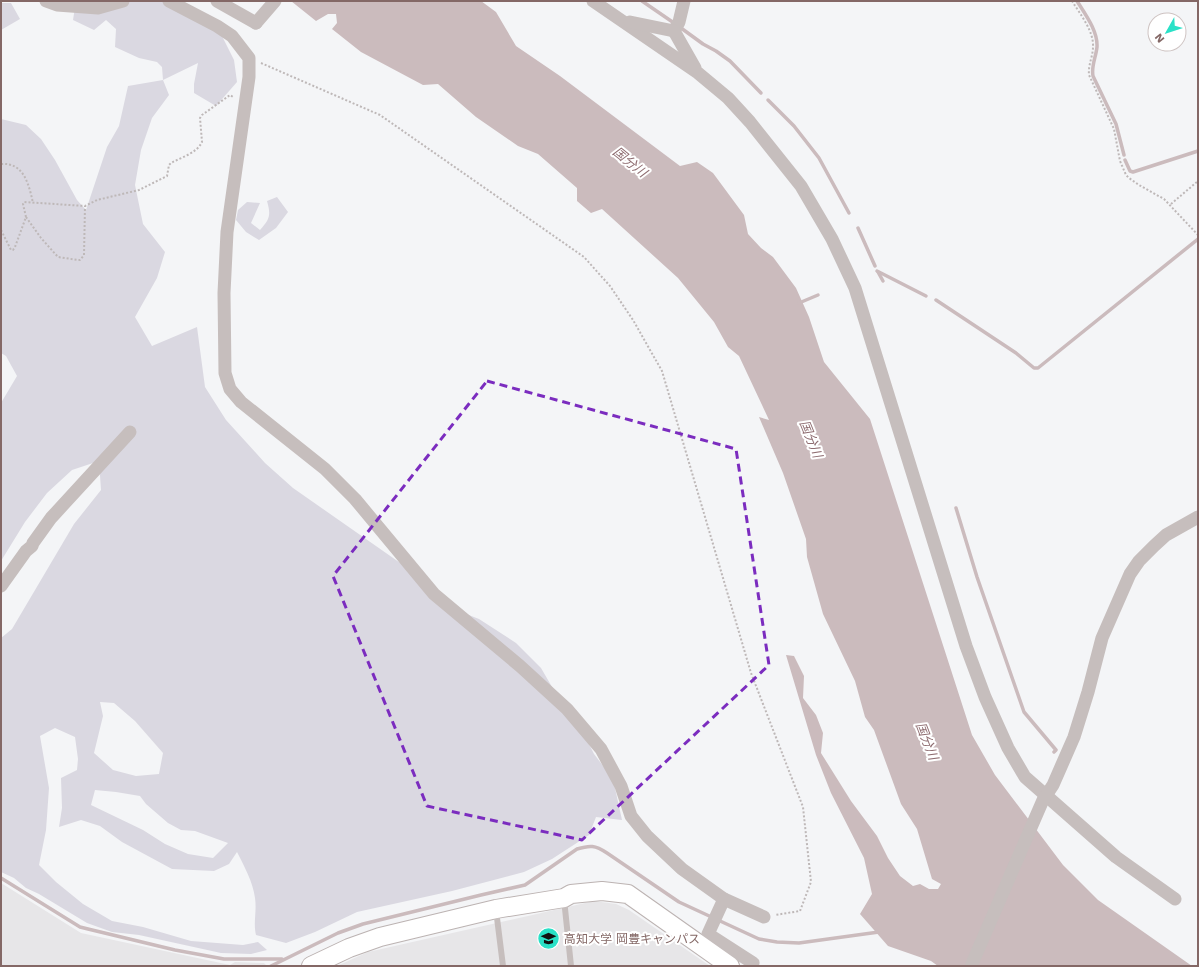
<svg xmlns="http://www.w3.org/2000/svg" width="1199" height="967" viewBox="0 0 1199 967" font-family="'Work Sans','Noto Sans JP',sans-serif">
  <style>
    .built { fill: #e7e6e8 }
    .green { fill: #dad8e1; fill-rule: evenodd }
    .water { fill: #cbbbbd }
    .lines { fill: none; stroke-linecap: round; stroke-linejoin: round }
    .stream { stroke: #cbbbbd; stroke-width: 3.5 }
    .secondary-casing { stroke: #bcb3b2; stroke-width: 20 }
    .path { stroke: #beb8b8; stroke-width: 2; stroke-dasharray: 2 2; stroke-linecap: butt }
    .lane { stroke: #c6bebd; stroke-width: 6 }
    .street { stroke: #c6bebd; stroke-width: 13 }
    .secondary { stroke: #fff; stroke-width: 18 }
    .marked { fill: none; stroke: #7b2cbf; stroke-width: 3; stroke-dasharray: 8 5; stroke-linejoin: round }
    .labels { text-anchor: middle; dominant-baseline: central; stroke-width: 4; stroke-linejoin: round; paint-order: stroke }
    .poi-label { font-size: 12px; fill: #846866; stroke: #fff; text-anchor: start }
    .water-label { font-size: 13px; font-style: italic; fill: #8e6c70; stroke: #fff }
  </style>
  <rect width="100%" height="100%" fill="#f4f5f7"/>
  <g class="built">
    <polygon points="1,883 81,933 230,965 235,962 264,963 267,966 1,966"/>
    <polygon points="594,901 616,904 629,910 710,966 337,966 368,952"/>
  </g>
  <g class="green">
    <path d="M76,1h90l53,29 15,30 3,22 -21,24 -22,-13v-9l4,-21 -35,17 6,15 -17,23 -11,32 -6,35 8,39 22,28 -8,26 -22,39 17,29 45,-19 8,60 21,33 39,43 28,25 113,79 50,43 23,9 37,24 25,25 18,31 22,29 13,26 19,25 9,41 -26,-3 -7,18 -37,24 -28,13 -72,19 -95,21 -42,20 -29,11 -30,-8c-3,-12 1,-24 -1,-37 -2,-16 -11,-32 -18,-46l-8,12 -15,7 -42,-2 -50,-27 -22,-16 -19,-6 -22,7 3,-19 -1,-30 16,-8 1,-11 -3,-22 -20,-9 -15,8 9,52 -3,42 -7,35 17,17 27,22 29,17 31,6 48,14 52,4 15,-3 9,8 -16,4 -30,-1 -82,-18 -27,-3 -25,-9 -48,-29 -13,-6 -12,-10 -13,-6v-234l11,-9 62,-105 27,-34 -2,-29 -27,9 -25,23 -22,29 -24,39v-158l16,-27 -11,-20 -5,-3v-234l25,6 15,14 14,21 22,40 9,10 21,-63 12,-21 9,-40 35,-6 -1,-13 -5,-5 -18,-4 -24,-11 1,-18 -10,-9 -12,10 -21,-10zM100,702l14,1 21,18 28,32 -4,21 -23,2 -23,-6 -19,-17 9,-37zM95,790l21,2 24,4 6,8 22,19 13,7 14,1 33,12 -15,15 -25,-4 -23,-10 -22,-14 -52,-25z"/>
    <polygon points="1,3 11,3 20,19 1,30"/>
    <path d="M277,197l11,15 -12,16 -17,12 -13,-8 -10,-12 2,-10 9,-8 13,1 -9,20 9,7c10,-11 11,-15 7,-29z"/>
  </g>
  <polygon class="water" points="291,1 481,1 496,12 516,46 560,76 680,166 697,162 713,173 744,215 748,234 761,248 773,257 796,288 809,317 824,362 870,419 972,735 995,775 1063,865 1098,900 1192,966 938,966 931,961 888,946 860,914 872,894 864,858 831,793 816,755 786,655 794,656 804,676 803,698 816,715 823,733 821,753 851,801 877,836 888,858 900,876 913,886 920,884 929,889 938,889 941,884 932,879 917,829 901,804 874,730 865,717 855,681 823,614 807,557 806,539 783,473 759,417 769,420 739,356 728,347 714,322 678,278 602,209 591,213 577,201 577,188 538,154 518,146 476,117 438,84 423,85 361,52 332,29 337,23 336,14 328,14 316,21"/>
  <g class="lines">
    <g class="stream">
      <polyline points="642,1 674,23"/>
      <path d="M1077,1c8,13 21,30 20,46 -1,10 -6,19 -4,29l23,48 8,31"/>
      <polyline points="681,28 703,44 716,51 730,61 761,93"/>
      <polyline points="768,100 794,126 819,158 849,213"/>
      <polyline points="1125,160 1130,171 1133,172 1198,151"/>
      <polyline points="858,228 875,266"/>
      <polyline points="877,271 926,296"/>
      <polyline points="878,272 883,281"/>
      <polyline points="936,300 1016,353 1034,368 1038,368 1198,239"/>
      <polyline points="799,303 818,295"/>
      <polyline points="956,508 977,577 1024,712 1056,750 1054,752"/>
      <polyline points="1,878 80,927 88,929 175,950 224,959 282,959"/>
      <path d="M271,966l67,-33 25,-9 118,-29 44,-10 52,-36c13,-4 18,-4 30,4l72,49 80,37 18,3 22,1 80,-11"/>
    </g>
    <defs>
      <polyline id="secondary" points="311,966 349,948 380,937 496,909 564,898 571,894 602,891 628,894 730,966"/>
    </defs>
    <use href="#secondary" class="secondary-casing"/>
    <g class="path">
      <path d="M1072,1c8,13 22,30 21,46 0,9 -5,18 -4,28l25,54 6,32 6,14 3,3 10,7 25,14 34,36"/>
      <polyline points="261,63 380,115 584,257 610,286 633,320 662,371 751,673 803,807 811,882 800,911 775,915"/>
      <path d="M1,164c23,-2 28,21 32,39"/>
      <polyline points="1171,204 1198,181"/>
      <polyline points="26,217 41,238 58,257 78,260 80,260 84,255 85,206"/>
      <path d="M1,230l10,20h2l2,-3 11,-30 -3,-13 1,-2 61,4 12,-6 42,-10 28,-14 2,-11 2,-2c11,-6 26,-10 31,-21l-2,-24 2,-3 28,-20 3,2"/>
    </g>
    <g class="lane">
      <polyline points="564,899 571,966"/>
      <polyline points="496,910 503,966"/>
    </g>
    <g class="street">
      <polyline points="46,1 57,5 98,8 123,1"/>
      <polyline points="169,1 217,26 232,36 249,58 249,77 227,232 224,293 225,373 230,389 241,402 325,469 355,499 434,594 520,666 567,709 601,749 621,786 631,816 647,836 682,869 724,899 708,934 753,963 752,966"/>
      <polyline points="217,1 256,23"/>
      <polyline points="593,1 698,73 728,98 750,122 801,186 832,239 855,288 966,646 985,697 1008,748 1025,777 1116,857 1175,899"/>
      <polyline points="684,1 679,22 674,31 695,68"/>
      <polyline points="630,22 674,31"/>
      <polyline points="256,23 275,1"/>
      <polyline points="1,586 26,551 32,546 33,543 51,518 130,432"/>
      <polyline points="724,899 764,917"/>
      <polyline points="971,966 1043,800 1053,785 1074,737 1088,692 1102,638 1130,574 1139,561 1154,546 1166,535 1198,517"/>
    </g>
    <use href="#secondary" class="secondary"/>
  </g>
  <path class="marked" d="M487,381l249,68 33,216 -187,175 -155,-34 -94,-230z"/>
  <defs>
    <symbol id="university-disc" viewBox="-11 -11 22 22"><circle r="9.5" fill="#2ae1c7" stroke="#fff"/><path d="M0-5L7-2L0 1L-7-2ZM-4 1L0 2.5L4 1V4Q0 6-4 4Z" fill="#111"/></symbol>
  </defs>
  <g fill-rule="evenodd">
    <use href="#university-disc" x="536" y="926" width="25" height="25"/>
  </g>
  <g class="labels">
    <g class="poi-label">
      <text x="564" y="939">高知大学 岡豊キャンパス</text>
    </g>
    <g class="water-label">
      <text transform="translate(630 162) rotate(39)">国分川</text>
      <text transform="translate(811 439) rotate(68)">国分川</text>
      <text transform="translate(927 741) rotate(69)">国分川</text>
    </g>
  </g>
  <rect width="1199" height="967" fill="none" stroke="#846866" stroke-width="4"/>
  <g transform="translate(1167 32) rotate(231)"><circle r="19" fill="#ffffff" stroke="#cec3c2"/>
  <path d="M0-3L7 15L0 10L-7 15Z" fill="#2ae1c7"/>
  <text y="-6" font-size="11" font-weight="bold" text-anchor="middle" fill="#846866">N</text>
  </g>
</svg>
